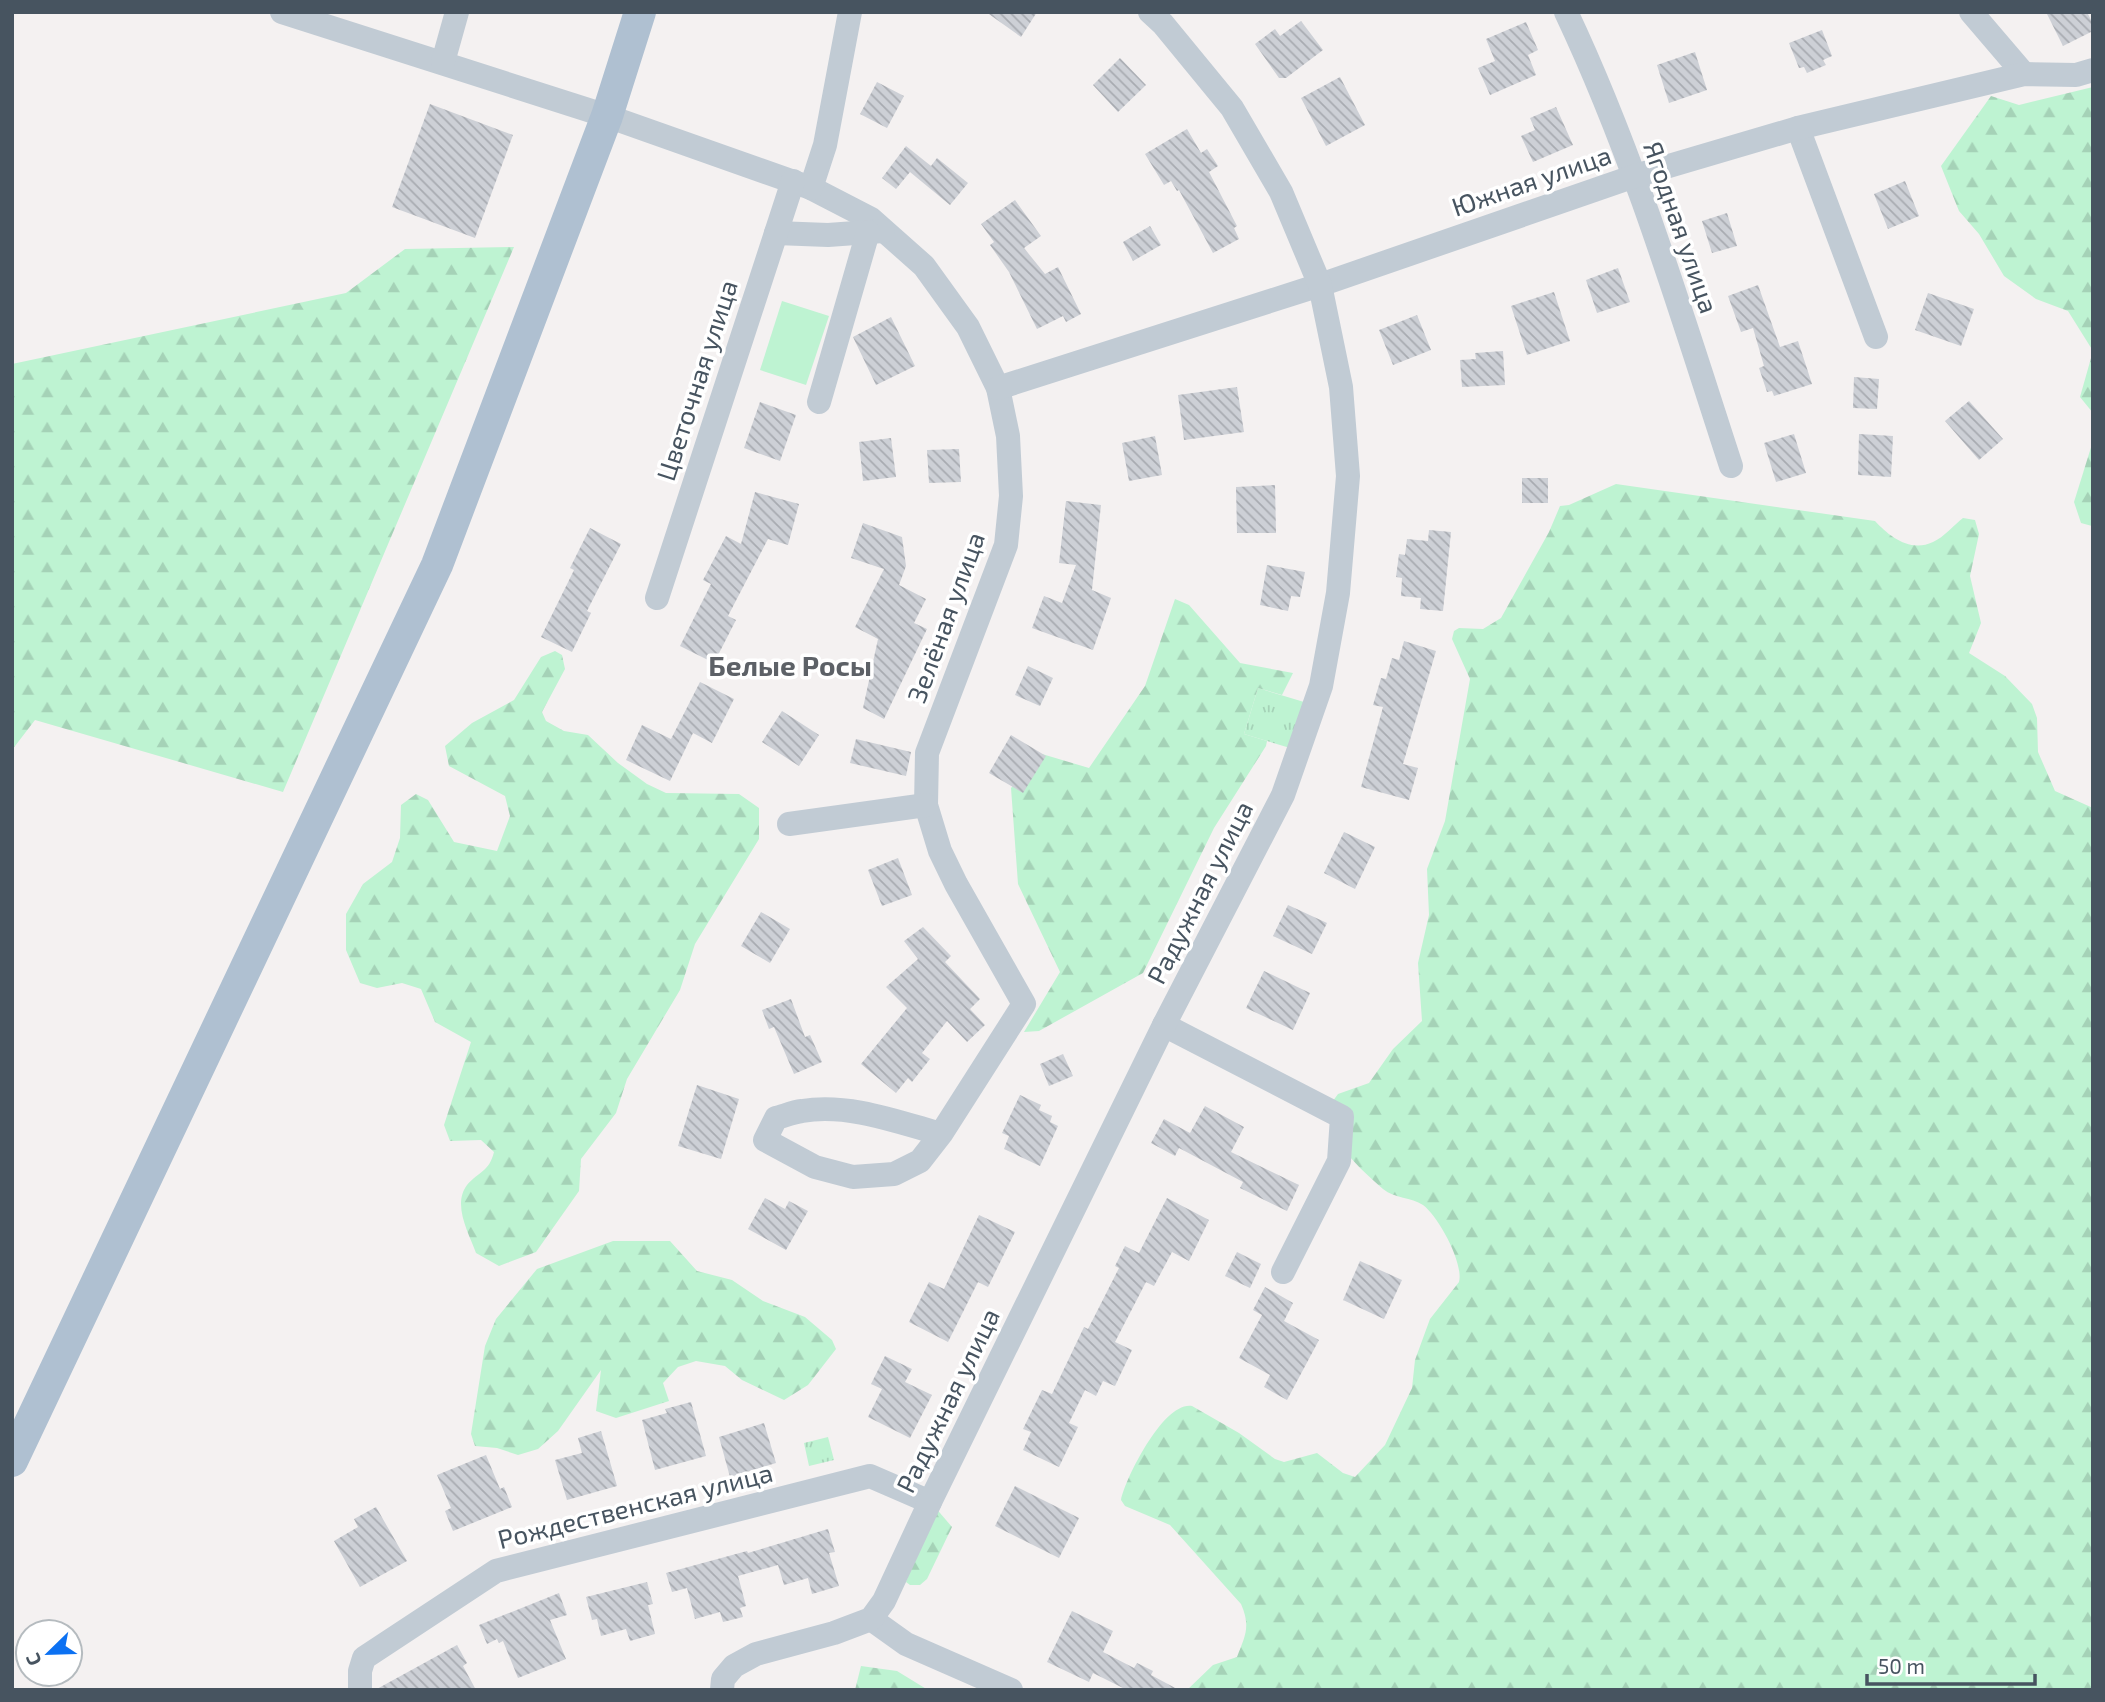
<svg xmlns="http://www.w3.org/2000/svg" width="2105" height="1702" viewBox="0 0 2105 1702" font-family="'Exo 2',sans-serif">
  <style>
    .grass { fill: url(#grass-tufts) }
    .forest { fill: url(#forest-firs) }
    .pitch { fill: #bef3d2 }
    .building { fill: url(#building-back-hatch) }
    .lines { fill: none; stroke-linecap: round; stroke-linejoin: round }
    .minor { stroke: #c1cbd4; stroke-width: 24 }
    .major { stroke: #afc0d1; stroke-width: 32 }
    .labels { text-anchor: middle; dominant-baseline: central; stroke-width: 7; stroke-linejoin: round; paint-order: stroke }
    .street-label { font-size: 26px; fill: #475460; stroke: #fff }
    .neighbourhood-label { font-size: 28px; font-weight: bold; fill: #5d6167; stroke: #fff }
  </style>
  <defs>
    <pattern id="grass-tufts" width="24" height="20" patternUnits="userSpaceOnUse" patternTransform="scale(1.75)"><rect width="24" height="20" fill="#bef3d2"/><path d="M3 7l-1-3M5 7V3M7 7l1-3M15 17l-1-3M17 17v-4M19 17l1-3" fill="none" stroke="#a5d2b7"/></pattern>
    <pattern id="forest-firs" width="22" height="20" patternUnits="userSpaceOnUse" patternTransform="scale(1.75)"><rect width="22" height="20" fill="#bef3d2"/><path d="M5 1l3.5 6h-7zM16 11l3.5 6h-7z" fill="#a5d2b7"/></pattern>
    <pattern id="building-back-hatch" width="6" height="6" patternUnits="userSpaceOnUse" patternTransform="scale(1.75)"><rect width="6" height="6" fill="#cdd0d6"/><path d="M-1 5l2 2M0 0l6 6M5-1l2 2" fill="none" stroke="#a8abb1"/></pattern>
  </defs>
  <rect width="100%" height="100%" fill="#f4f1f1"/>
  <g class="grass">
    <polygon points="1258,688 1304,702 1290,748 1244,734"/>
    <polygon points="828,1437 834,1460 809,1466 804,1443"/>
  </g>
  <g class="forest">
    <polygon points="2093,87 2093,413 2080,397 2093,351 2068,311 2036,299 2004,276 1979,234 1959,211 1941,166 1991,96 2019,105"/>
    <polygon points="514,247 283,792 35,720 12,750 12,364 346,293 405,249"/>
    <polygon points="2093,441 2093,526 2092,526 2081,523 2074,502"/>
    <path d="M1616,484l259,37c14,15 35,32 58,21 11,-5 21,-17 30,-24l12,2 4,14 -9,42 11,47 -12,30 36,23 27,28 5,14 1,34 17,39 38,17v882h-906l26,-25 24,-8c8,-21 14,-30 4,-53l-71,-79 -45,-19 -4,-6c5,-23 43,-99 71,-94l47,27 36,26 9,3 33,-9 26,20 12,4 30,-32 27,-57 3,-28 15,-41 29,-37c5,-19 -21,-66 -36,-77 -12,-8 -28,-6 -40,-16 -14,-12 -31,-28 -42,-43 -7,-9 -11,-23 -16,-34l13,-18 31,-11 24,-34 29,-28 -4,-58 11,-48 -2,-46 18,-48 25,-142 -18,-40 2,-8 5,-3 24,1 18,-11 48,-86 11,-26 9,-1z"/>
    <polygon points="1175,599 1189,605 1240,663 1293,673 1282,695 1258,688 1244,734 1267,741 1266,746 1214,828 1143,973 1039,1031 1024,1032 1060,972 1018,884 1011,788 1042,754 1089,768 1145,686"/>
    <path d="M555,651l7,4 3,14 -23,43 4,9 18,10 24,4 30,28 29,21 19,9 73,1 20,14v31l-64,105 -15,46 -53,89 -11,34 -35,46 -2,32 -43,61 -37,14 -23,-13c-7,-20 -24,-48 -9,-68 12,-14 22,-13 27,-33l-13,-12 -31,1 -6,-16 27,-83 -36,-20 -14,-33 -19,-6 -25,5 -17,-5 -14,-33v-36l17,-30 29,-22 8,-24 1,-33 15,-11 12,6 26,42 43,9 13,-35 -5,-20 -56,-30 -4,-20 27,-23 42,-23 27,-43z"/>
    <polygon points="613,1241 670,1241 697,1271 732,1280 763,1301 805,1317 832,1340 836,1349 808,1385 784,1400 742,1380 725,1366 696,1361 678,1367 663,1383 669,1401 616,1418 596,1411 601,1370 558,1431 538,1449 518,1455 497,1448 475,1446 471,1434 485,1346 496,1319 537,1269"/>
    <polygon points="934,1506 952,1527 927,1579 920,1585 910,1585 906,1582"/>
    <polygon points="861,1666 897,1671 928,1690 855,1690"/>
  </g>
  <polygon class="pitch" points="782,301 829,316 806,385 760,370"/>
  <g class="building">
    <polygon points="986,12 1037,12 1021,37"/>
    <polygon points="2046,12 2087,12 2093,24 2093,31 2063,46"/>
    <polygon points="1301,21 1323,50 1286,78 1279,78 1255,44 1275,29 1280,36"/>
    <polygon points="1526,22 1538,50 1528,55 1536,75 1490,95 1478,68 1495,61 1486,39"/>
    <polygon points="1822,30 1832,56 1823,60 1826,65 1807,73 1804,67 1799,68 1789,43"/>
    <polygon points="1695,52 1707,90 1669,103 1657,65"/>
    <polygon points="1120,58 1146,85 1118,112 1093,85"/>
    <polygon points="1340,77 1365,125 1326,146 1301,98"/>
    <polygon points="877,82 904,96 887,128 860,114"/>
    <polygon points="430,104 513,135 475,238 392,207"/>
    <polygon points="1556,107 1573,145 1533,162 1521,136 1535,130 1530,118"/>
    <polygon points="1187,129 1201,153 1207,149 1218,166 1209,172 1237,226 1234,228 1239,239 1213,253 1179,190 1177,191 1171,181 1164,185 1145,154"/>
    <polygon points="906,146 931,166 937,158 968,183 950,205 910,172 896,189 882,178"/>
    <polygon points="1905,181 1919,216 1888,229 1874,194"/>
    <polygon points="1015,200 1041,236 1024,248 1045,274 1058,267 1081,314 1066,322 1063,316 1037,329 1009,272 990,245 994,242 981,224"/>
    <polygon points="1727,213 1737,246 1712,253 1702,221"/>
    <polygon points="1150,226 1161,245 1133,261 1123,242"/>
    <polygon points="1618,268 1630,302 1597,313 1586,280"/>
    <polygon points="1758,285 1780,347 1798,341 1812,384 1774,396 1772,391 1767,392 1759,368 1764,366 1753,328 1741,332 1728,296"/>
    <polygon points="1554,292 1570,341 1527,355 1511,306"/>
    <polygon points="1928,293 1974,309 1961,346 1915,330"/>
    <polygon points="1417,315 1431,350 1393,365 1379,330"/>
    <polygon points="891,317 915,366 876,385 853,337"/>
    <polygon points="1503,351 1505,385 1462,387 1460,360 1476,359 1475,353"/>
    <polygon points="1854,377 1879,379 1877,409 1853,408"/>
    <polygon points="1237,387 1244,432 1184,440 1178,395"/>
    <polygon points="1969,401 2003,439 1979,460 1945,421"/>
    <polygon points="760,402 796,415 780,461 744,448"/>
    <polygon points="1794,434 1806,473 1776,482 1764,443"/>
    <polygon points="1859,434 1893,436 1891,477 1858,475"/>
    <polygon points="1155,436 1162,475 1129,481 1122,443"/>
    <polygon points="891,438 896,477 863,481 859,442"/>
    <polygon points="959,449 961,482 929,483 927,450"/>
    <rect x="1522" y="478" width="26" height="25"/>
    <polygon points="1275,485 1276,533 1237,533 1236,487"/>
    <polygon points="755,492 799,504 788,545 768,539 728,616 736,620 714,663 680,646 711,584 703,580 726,536 741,544"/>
    <polygon points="1066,501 1101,505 1092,590 1111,598 1093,650 1032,628 1044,596 1062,603 1076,565 1059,563"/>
    <polygon points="863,523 902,537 906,566 899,585 926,599 914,623 927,629 884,719 863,708 878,639 855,627 884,569 851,558"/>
    <polygon points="590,528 621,544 587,611 591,613 572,652 541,637 574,570 570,568"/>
    <polygon points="1429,530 1451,532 1443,611 1420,609 1421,598 1401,596 1402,578 1396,577 1399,554 1405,555 1407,539 1428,541"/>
    <polygon points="1267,565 1305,572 1300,597 1291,596 1288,611 1260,605"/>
    <polygon points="1404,641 1436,651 1403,764 1418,768 1409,800 1361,787 1383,707 1373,705 1381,678 1386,679 1392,658 1399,660"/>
    <polygon points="1028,666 1053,678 1040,706 1015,695"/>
    <polygon points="700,682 734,699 712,743 693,733 670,781 626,760 642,725 671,739"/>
    <polygon points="782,711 819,735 799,766 762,742"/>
    <polygon points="1011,735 1046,756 1023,793 989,773"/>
    <polygon points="856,739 911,752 906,776 850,763"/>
    <polygon points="1344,832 1375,847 1355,889 1324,873"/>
    <polygon points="898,858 912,895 882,906 868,870"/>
    <polygon points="1288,905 1327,923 1312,954 1273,936"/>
    <polygon points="761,912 790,929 770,963 741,946"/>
    <polygon points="923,927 951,956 945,962 980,999 970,1009 985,1025 967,1042 947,1021 922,1053 930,1059 912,1082 908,1078 896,1093 861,1064 907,1008 886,987 918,959 904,941"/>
    <polygon points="1264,971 1310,993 1293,1030 1246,1008"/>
    <polygon points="791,999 805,1037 810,1035 822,1062 794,1074 774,1027 769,1029 762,1010"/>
    <polygon points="1063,1054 1073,1076 1049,1086 1040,1064"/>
    <polygon points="697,1085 739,1099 721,1159 678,1146"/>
    <polygon points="1020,1095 1041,1105 1039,1110 1052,1116 1050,1122 1058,1126 1040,1166 1004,1149 1009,1136 1002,1133"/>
    <polygon points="1205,1106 1244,1127 1231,1152 1299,1185 1287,1211 1240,1188 1243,1182 1179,1148 1175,1156 1151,1143 1164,1119 1190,1133"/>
    <polygon points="765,1198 785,1209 789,1201 808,1211 786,1250 748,1229"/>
    <polygon points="1167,1198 1209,1220 1189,1261 1172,1252 1154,1286 1146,1282 1115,1342 1132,1350 1115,1386 1103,1381 1096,1396 1085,1390 1069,1423 1078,1427 1059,1467 1023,1450 1031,1432 1023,1429 1042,1390 1052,1394 1084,1327 1088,1329 1119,1268 1115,1266 1125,1246 1139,1253"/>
    <polygon points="979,1215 1015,1232 988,1287 978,1282 948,1342 909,1322 929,1282 944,1289"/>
    <polygon points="1237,1252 1261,1264 1250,1288 1225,1276"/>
    <polygon points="1360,1261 1402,1280 1384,1319 1343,1300"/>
    <polygon points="1265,1287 1293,1303 1284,1321 1319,1340 1287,1400 1264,1387 1270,1375 1239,1358 1262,1315 1253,1310"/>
    <polygon points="885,1356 912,1369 905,1382 932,1395 910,1438 868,1417 882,1389 871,1384"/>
    <polygon points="691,1402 706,1456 655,1470 642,1420 667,1413 665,1409"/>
    <polygon points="764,1423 776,1463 730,1477 719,1437"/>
    <polygon points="601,1431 617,1486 567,1500 555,1460 582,1453 578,1438"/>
    <polygon points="486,1455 500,1489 504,1487 512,1507 453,1531 445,1511 451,1508 437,1475"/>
    <polygon points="1015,1486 1079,1518 1059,1558 995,1526"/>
    <polygon points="376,1507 407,1561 360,1587 334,1541 358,1527 354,1519"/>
    <polygon points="828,1529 835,1552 829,1553 839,1586 812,1594 808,1578 784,1585 778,1565 738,1576 746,1606 740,1608 743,1617 723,1622 720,1612 695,1619 687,1588 672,1592 666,1573 747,1551 748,1553"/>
    <polygon points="647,1582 653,1604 648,1605 655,1634 630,1641 626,1629 601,1636 597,1619 592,1620 586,1597"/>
    <polygon points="559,1593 567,1615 550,1620 566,1659 518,1678 503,1641 499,1643 497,1639 487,1644 479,1625"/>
    <polygon points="1072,1611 1113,1631 1103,1652 1134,1668 1137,1663 1153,1671 1151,1675 1179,1690 1127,1690 1093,1673 1089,1682 1047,1662"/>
    <polygon points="457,1645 467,1663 463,1666 476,1690 375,1690"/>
  </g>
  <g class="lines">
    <g class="minor">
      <path d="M282,12l325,104 204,72 60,31 53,47 44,61 30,61 10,48 3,60 -5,49 -79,208 -1,52 14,46 16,33 68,120 -83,130c-43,-12 -93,-31 -139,-23 -9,1 -18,5 -26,7l-11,22 50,27 38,10 41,-3 26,-13 21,-27"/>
      <path d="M1566,12c69,146 115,301 165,454"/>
      <polyline points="1971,12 2024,74"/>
      <polyline points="443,62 457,12"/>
      <polyline points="1798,128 1876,337"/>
      <polyline points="811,188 825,145 850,12"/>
      <polyline points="776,233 828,235 883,231"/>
      <polyline points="998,388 1320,285 1635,176 1798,128 2024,74 2076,75 2093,70"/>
      <polyline points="819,402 868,232"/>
      <polyline points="657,598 793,181"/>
      <polyline points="789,824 926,805"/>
      <polyline points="1164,1025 1342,1117 1339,1161 1283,1272"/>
      <polyline points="871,1619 906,1644 1011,1690"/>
      <polyline points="360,1690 360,1671 364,1658 496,1571 870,1476 930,1502"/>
      <polyline points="722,1690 723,1679 734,1666 756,1654 834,1633 871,1619 884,1601 930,1502 1164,1025 1283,795 1321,686 1338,593 1348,476 1341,387 1320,285 1281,192 1232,108 1163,24 1150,12"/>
    </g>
    <polyline class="major" points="12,1461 437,565 607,116 640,12"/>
  </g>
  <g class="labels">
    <g class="street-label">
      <text transform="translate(1531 180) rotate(-19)">Южная улица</text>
      <text transform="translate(1682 227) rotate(71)">Ягодная улица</text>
      <text transform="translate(696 380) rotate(-72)">Цветочная улица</text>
      <text transform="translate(945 617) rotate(-70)">Зелёная улица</text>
      <text transform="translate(1199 892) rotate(-63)">Радужная улица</text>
      <text transform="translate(947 1400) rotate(-64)">Радужная улица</text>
      <text transform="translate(635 1505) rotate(-14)">Рождественская улица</text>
    </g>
    <g class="neighbourhood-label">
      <text x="790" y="665">Белые Росы</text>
    </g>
  </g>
  <rect width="2105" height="1702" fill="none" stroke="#475460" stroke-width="28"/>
  <g transform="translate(49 1653) rotate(247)"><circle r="33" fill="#ffffff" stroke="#b5bbbf" stroke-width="2"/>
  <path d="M0-5L12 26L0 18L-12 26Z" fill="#0c71f2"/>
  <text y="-10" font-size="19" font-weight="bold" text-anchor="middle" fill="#475460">С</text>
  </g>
  <path d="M1867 1674v10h168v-10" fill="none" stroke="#475460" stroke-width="3.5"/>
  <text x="1878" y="1674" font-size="21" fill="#475460" stroke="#ffffff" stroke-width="5" paint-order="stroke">50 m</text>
</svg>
